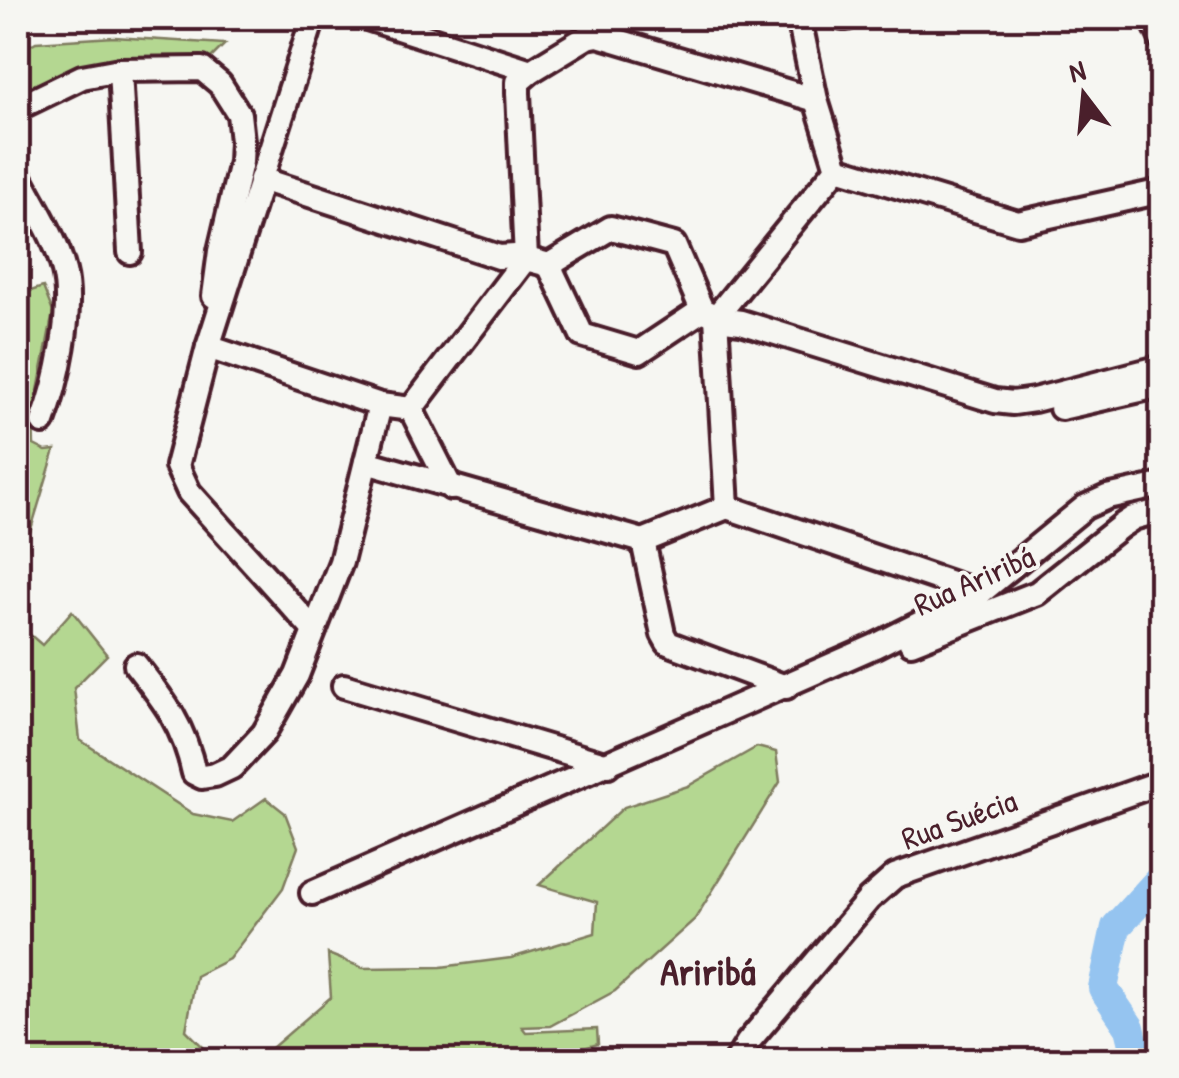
<svg xmlns="http://www.w3.org/2000/svg" width="1179" height="1078" viewBox="0 0 1179 1078" font-family="'Patrick Hand',sans-serif">
  <style>
    .green { fill: #b4d791; stroke: #7f7b5e; stroke-width: 2.5 }
    .lines { fill: none; stroke-linecap: round; stroke-linejoin: round }
    .river { stroke: #95c4f0; stroke-width: 30 }
    .minor-casing { stroke: #4a1f2b; stroke-width: 30 }
    .minor { stroke: #f6f6f2; stroke-width: 22 }
    .labels { text-anchor: middle; dominant-baseline: central; stroke-width: 8; stroke-linejoin: round; paint-order: stroke }
    .street-label { font-size: 32px; fill: #4a1f2b; stroke: #f6f6f2 }
    .quarter-label { font-size: 38px; font-weight: bold; fill: #4a1f2b; stroke: #f6f6f2 }
  </style>
  <rect width="100%" height="100%" fill="#f6f6f2"/>
  <filter id="ink" filterUnits="userSpaceOnUse"><feTurbulence type="fractalNoise" baseFrequency=".01" numOctaves="2"/><feDisplacementMap in="SourceGraphic" scale="20" xChannelSelector="R" yChannelSelector="G"/><feConvolveMatrix kernelMatrix="1 2 1 2 8 2 1 2 1" color-interpolation-filters="sRGB"/></filter>
  <g filter="url(#ink)">
    <g class="green">
      <polygon points="114,37 225,44 207,62 18,100 18,52 36,42"/>
      <polygon points="43,287 53,312 33,417 34,445 46,451 55,450 29,536 18,621 18,295"/>
      <polygon points="72,611 107,655 74,688 80,740 193,814 232,822 266,798 285,813 298,847 283,888 229,959 196,976 186,1030 207,1051 205,1060 18,1060 18,624 42,645"/>
      <polygon points="757,747 776,752 780,782 695,919 615,991 550,1026 522,1027 526,1032 597,1029 598,1044 542,1060 258,1060 331,997 328,954 363,968 441,967 511,958 595,933 597,902 539,885 624,807 688,786"/>
    </g>
    <g class="lines">
      <polyline class="river" points="1138,1060 1130,1028 1103,988 1116,927 1162,877"/>
      <defs>
        <g id="minor">
          <polyline points="367,18 531,71"/>
          <polyline points="799,18 816,100 837,168"/>
          <polyline points="842,18 847,18"/>
          <polyline points="1152,18 1162,40"/>
          <polyline points="120,70 130,252"/>
          <polyline points="18,108 82,77 120,70 202,69 220,84 239,114 242,141 241,162 220,251 214,296"/>
          <polyline points="837,168 1018,223 1162,191"/>
          <path d="M18,173c15,31 38,64 46,98 10,39 -7,114 -21,151"/>
          <polyline points="261,179 499,257 515,256 549,265 611,228 674,245 702,310 725,320 741,322 995,401 1013,403 1034,400 1162,367"/>
          <polyline points="549,265 582,335 639,352 702,310"/>
          <polyline points="208,347 380,405 411,409 451,488"/>
          <polyline points="1061,408 1162,385"/>
          <polyline points="411,409 526,258 518,93 518,82 531,71 587,37 598,35 816,100"/>
          <polyline points="366,462 643,541 663,634 668,643 786,687"/>
          <polyline points="727,507 980,593"/>
          <polyline points="643,541 727,507 716,317 837,168"/>
          <polyline points="313,629 189,492 177,466 208,347 313,18"/>
          <polyline points="911,643 1037,593 1121,526 1133,518 1162,510"/>
          <path d="M136,665c29,37 48,61 58,108l8,4 13,-2 17,-8 32,-34 33,-58 44,-113 39,-157"/>
          <polyline points="344,686 608,765"/>
          <polyline points="312,893 875,646 980,593 1085,507 1107,497 1162,485"/>
          <polyline points="737,1060 748,1042 869,899 895,876 1162,782"/>
        </g>
      </defs>
      <use href="#minor" class="minor-casing"/>
      <use href="#minor" class="minor"/>
    </g>
  </g>
  <g class="labels">
    <g class="street-label">
      <text transform="translate(974 580) rotate(-24)">Rua Ariribá</text>
      <text transform="translate(959 819) rotate(-20)">Rua Suécia</text>
    </g>
    <g class="quarter-label">
      <text x="708" y="971">Ariribá</text>
    </g>
  </g>
  <rect width="1179" height="1078" fill="none" stroke="#f6f6f2" stroke-width="60"/>
  <rect x="30" y="30" width="1119" height="1018" fill="none" stroke="#4a1f2b" stroke-width="4" filter="url(#ink)"/>
  <g transform="translate(1084 95) rotate(344)" stroke="#f6f6f2" stroke-width="8" paint-order="stroke">
  <path d="M0-8L18 38L0 25L-18 38Z" fill="#4a1f2b"/>
  <text y="-15" font-size="28" font-weight="bold" text-anchor="middle" fill="#4a1f2b">N</text>
  </g>
</svg>
